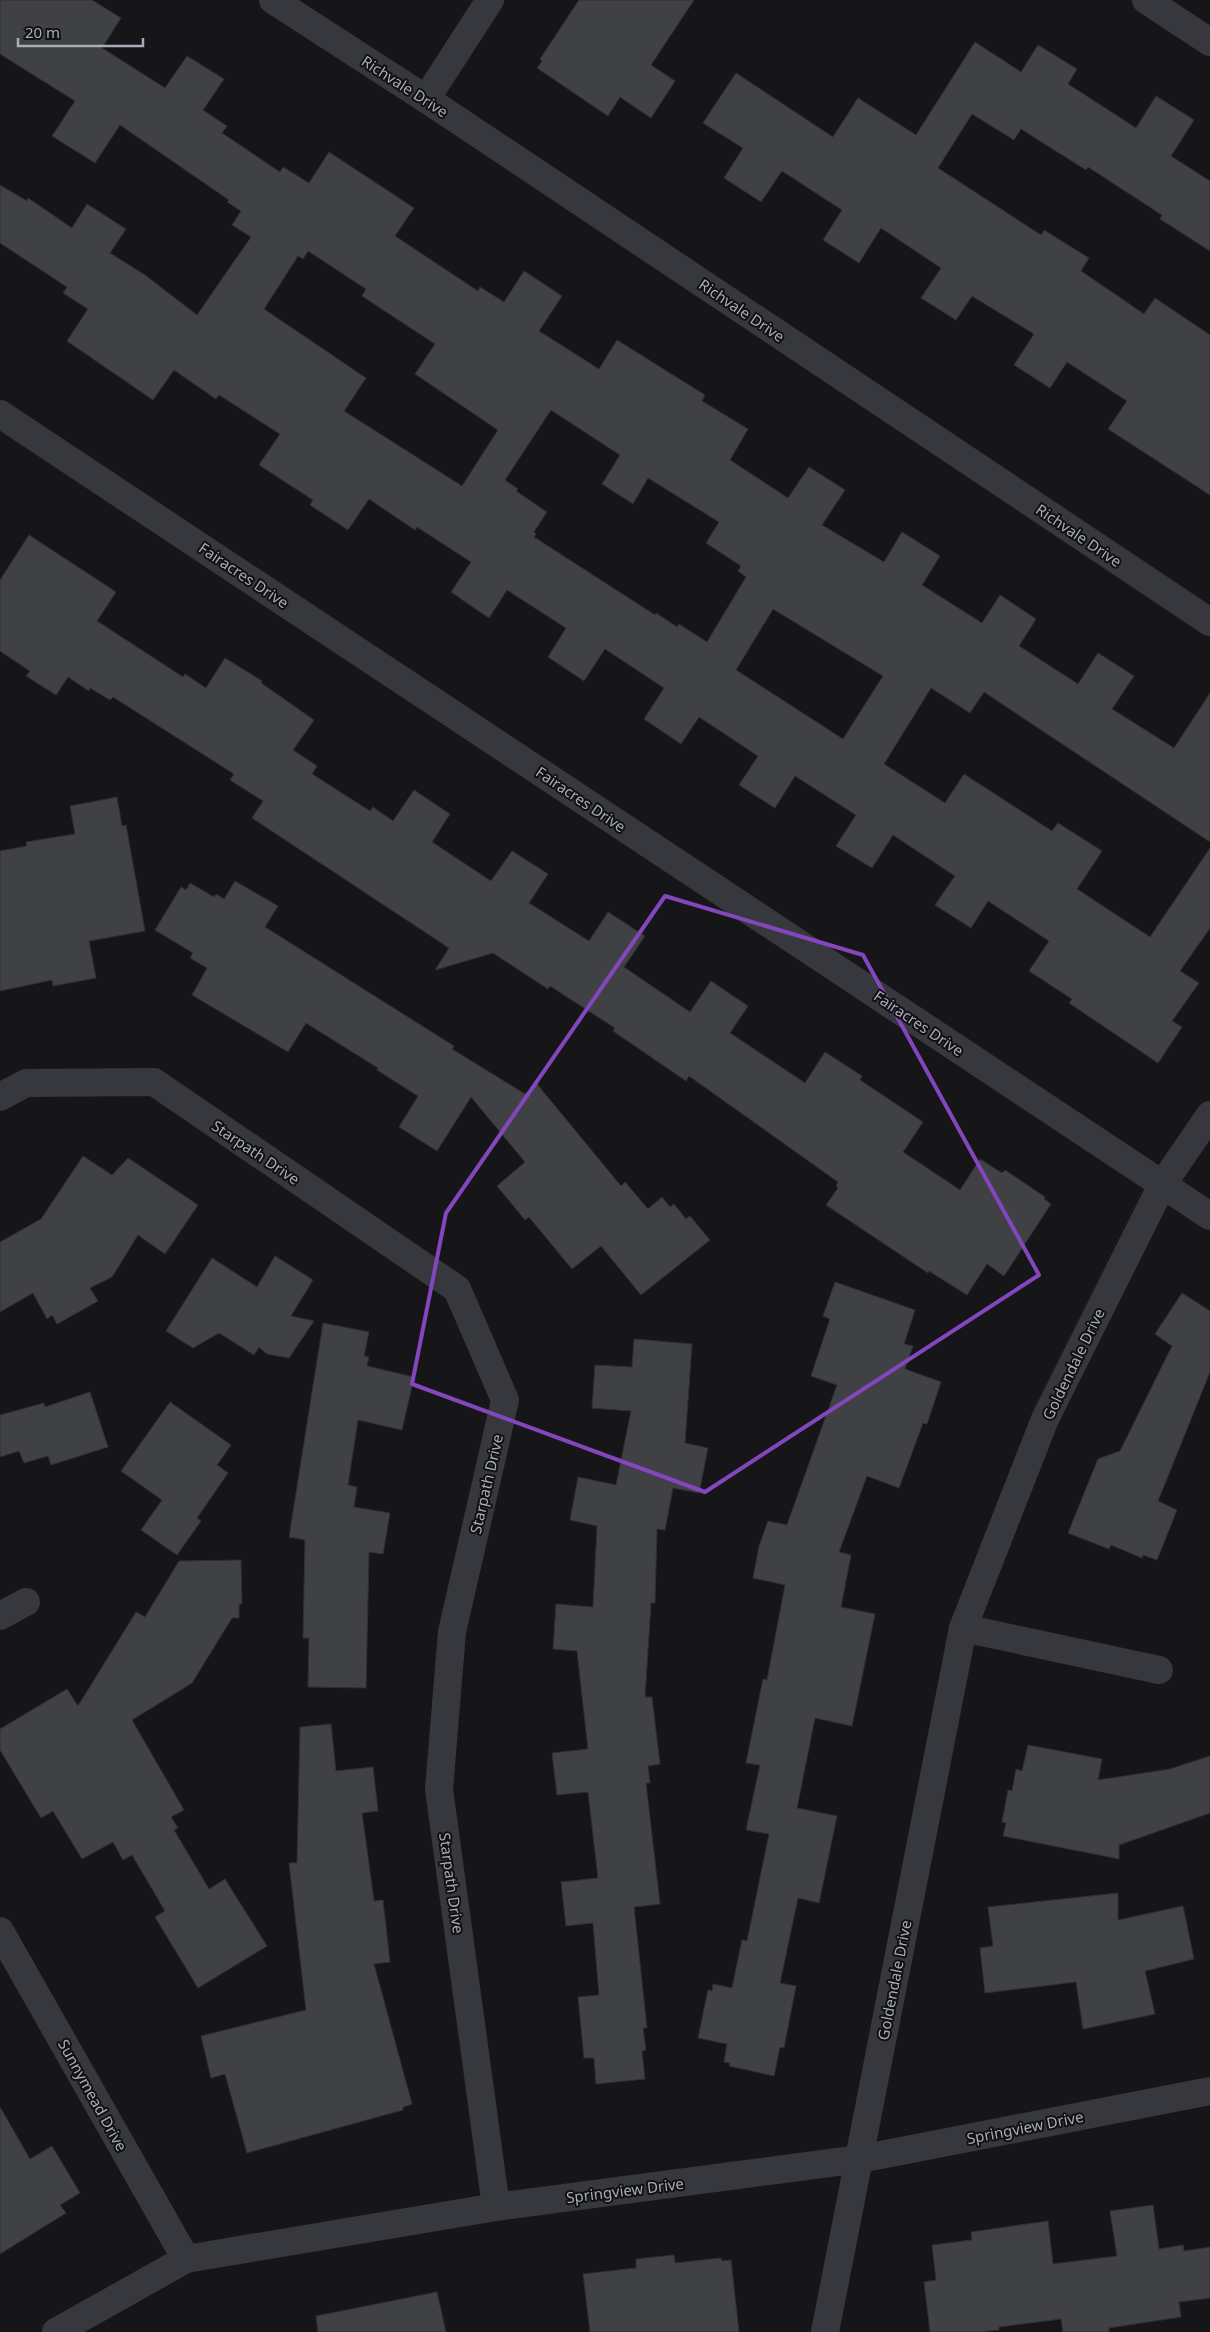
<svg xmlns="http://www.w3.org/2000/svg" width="1210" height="2332" viewBox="0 0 1210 2332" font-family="'Noto Sans',sans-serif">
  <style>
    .building { fill: #404145; stroke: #303034; fill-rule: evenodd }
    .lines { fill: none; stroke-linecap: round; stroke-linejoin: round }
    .street { stroke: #37383d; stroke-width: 28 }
    .marked { fill: none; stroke: #8446be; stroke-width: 4; stroke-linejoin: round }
    .labels { text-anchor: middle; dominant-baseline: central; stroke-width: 4; stroke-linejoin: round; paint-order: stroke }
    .street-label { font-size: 15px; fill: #a8adb8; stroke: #111113 }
  </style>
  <rect width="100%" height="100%" fill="#161618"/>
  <g class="building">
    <path d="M0,0h92l29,18 -19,30 63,40 22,-32 37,23 -21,31 24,16 -5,7 58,39 3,-5 26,16 20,-31 85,56 -19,28 83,55 2,-4 24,15 20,-31 38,25 -23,35 60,38 18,-29 88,55 -3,6 46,28 -18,31 58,38 21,-31 36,23 -23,35 62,37 18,-30 38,24 -18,29 60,38 18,-28 36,24 -17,27 59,38 20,-31 36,23 -22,33 62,39 36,-55v149l-226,-150 -14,21 -39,-25 -47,76 61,39 19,-29 88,57 6,-8 44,28 -25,38 73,48 60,-89v80l-30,43 19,12 -27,38 10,6 -24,36 -89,-60 3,-4 -43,-28 20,-30 -61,-40 -17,27 -36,-23 20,-29 -62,-41 -21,33 -36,-22 20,-31 -61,-39 -20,32 -36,-23 19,-29 -59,-39 -18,27 -37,-25 20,-31 -59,-39 -21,32 -36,-24 18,-29 -59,-38 -18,28 -38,-26 20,-30 -54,-35 -2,3 -46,-31 -21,31 -38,-25 3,-5 -54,-35 21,-31 -61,-39 -3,4 -42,-29 -21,30 -86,-59 21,-32 -25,-16 4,-6 -67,-44v-58l27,16 1,-3 44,30 15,-24 39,25 -16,24 35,22 52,40 54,-78 -19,-12 9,-14 -14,-9 2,-2 -109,-75 -25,38 -43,-27 23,-35 -75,-47zM308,251l58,38 -4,7 73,48 -20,30 83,56 -36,56 -118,-75 22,-33 -102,-69 34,-53 5,3zM551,410l69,45 -18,29 31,20 15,-26 71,44 -13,21 35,23 -3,5 8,6 -39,65 -28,-18 -2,3 -21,-14 -1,2 -121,-78 2,-3 -2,-2 13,-20 -31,-21 2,-2 -13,-9zM773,609l110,67 -40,63 -107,-69z"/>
    <polygon points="579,0 694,0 651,65 675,81 651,118 620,97 608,116 537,68 542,61 540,59"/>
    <polygon points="975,42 1021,72 1038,45 1077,69 1068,84 1136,128 1156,96 1194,120 1171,156 1210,181 1210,251 1160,219 1162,215 1088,167 1086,170 1021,129 1014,140 972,114 938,168 1041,235 1044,230 1089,258 1081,271 1144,314 1155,298 1210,335 1210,495 1108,429 1127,401 1067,362 1050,388 1014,365 1034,334 972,296 956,320 921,298 941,268 881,228 859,263 823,240 842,210 782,171 761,202 724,178 743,148 703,123 736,73 833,137 858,98 916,135"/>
    <polygon points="29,535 116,592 97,621 183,677 185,674 206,688 225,658 262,681 261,683 314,720 293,750 317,766 312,774 370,811 373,807 393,821 414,790 450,814 432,842 491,881 512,851 548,874 529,903 589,941 608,912 645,936 624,967 690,1012 711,981 748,1006 730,1033 805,1083 825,1052 862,1076 860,1080 923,1122 903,1152 960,1190 980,1159 1002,1173 1005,1170 1045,1197 1044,1199 1051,1204 1004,1276 987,1264 967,1295 929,1271 928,1273 826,1205 838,1188 836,1186 838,1182 689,1076 686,1081 613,1031 615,1028 550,986 548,989 493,953 435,970 449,948 252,818 263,801 230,780 234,774 113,697 110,700 90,688 89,691 68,677 56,695 26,676 30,671 0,651 0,580"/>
    <polygon points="117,797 122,826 126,825 145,931 89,941 96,978 53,986 52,980 0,991 0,851 27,846 26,842 75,834 70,806"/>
    <polygon points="235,881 278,906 265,927 454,1046 452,1049 525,1094 537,1084 621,1186 625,1182 648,1209 662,1197 670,1207 674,1204 686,1219 690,1216 710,1240 641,1295 601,1246 572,1269 529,1217 525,1220 497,1186 525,1162 471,1097 437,1151 399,1127 418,1096 377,1070 378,1068 306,1023 288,1052 192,995 207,968 190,958 193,953 155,930 181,887 186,890 190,883 214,897 216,894 224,899"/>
    <polygon points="83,1156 112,1175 128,1158 198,1205 165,1254 138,1235 112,1277 90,1288 98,1301 57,1324 52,1315 47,1319 33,1293 0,1312 0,1242 41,1219"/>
    <polygon points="275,1256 313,1280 291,1316 314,1321 289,1358 267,1354 259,1347 254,1355 219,1333 193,1348 166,1331 212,1258 257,1287"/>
    <polygon points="835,1282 915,1310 904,1344 913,1346 905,1369 941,1382 927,1424 923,1423 899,1488 867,1476 839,1552 851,1555 841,1607 875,1614 852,1726 815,1718 797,1808 837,1816 819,1903 798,1898 780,1983 796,1986 784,2048 780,2047 774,2076 729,2066 730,2063 724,2062 727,2044 698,2038 708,1990 712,1991 713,1984 732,1988 742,1940 747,1941 769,1834 746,1830 760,1765 746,1763 763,1679 767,1680 785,1585 753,1578 759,1546 768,1521 787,1525 837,1385 811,1376 830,1319 823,1316"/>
    <polygon points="1182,1293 1210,1311 1210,1372 1158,1501 1177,1510 1157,1560 1143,1555 1142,1558 1111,1545 1109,1549 1068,1533 1098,1459 1120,1451 1172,1346 1155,1334"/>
    <polygon points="323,1323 369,1332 364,1356 369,1357 367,1366 414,1377 402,1430 358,1420 348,1485 357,1487 354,1507 390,1513 383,1554 369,1552 366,1688 308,1687 309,1638 303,1638 305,1540 289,1537"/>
    <polygon points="634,1339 692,1344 685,1443 708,1448 699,1493 673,1488 665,1530 657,1529 655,1603 651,1603 645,1697 652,1697 660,1764 648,1766 650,1783 646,1783 660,1904 634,1907 647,2028 643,2028 646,2050 642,2051 645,2079 596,2084 594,2058 584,2058 578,1997 599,1995 593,1923 566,1926 561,1882 598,1878 588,1792 557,1795 552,1753 588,1749 577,1651 553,1649 556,1604 593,1607 597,1526 570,1520 578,1477 616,1485 631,1411 592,1408 595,1365 632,1367"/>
    <polygon points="90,1392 108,1447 51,1465 48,1456 24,1463 19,1451 0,1457 0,1415 44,1403 45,1407"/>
    <polygon points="170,1402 231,1445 217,1465 228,1473 197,1518 201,1521 177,1555 141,1530 162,1500 121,1471"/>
    <polygon points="241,1560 242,1604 239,1604 239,1618 232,1618 192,1683 132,1720 184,1810 171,1817 178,1828 174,1830 209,1889 225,1879 267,1946 198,1988 155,1917 165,1911 132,1855 123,1860 113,1842 82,1859 53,1811 41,1818 0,1750 0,1729 67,1689 78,1706 136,1612 145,1617 179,1561"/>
    <polygon points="331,1724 336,1771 373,1767 378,1811 362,1813 374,1901 383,1900 390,1962 374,1964 412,2104 403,2107 403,2110 247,2153 225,2074 211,2078 201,2036 306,2010 289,1863 297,1863 300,1727"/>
    <polygon points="1028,1745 1102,1759 1098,1780 1170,1769 1210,1756 1210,1813 1119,1845 1119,1859 1003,1836 1006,1823 1002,1822 1008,1790 1012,1791 1016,1769 1022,1771"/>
    <polygon points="1118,1893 1118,1920 1183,1906 1194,1959 1145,1971 1155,2014 1083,2029 1076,1982 985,1993 980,1948 993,1946 988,1907"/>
    <polygon points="0,2107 30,2159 52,2146 80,2193 60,2205 66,2213 0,2254"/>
    <polygon points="1153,2205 1159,2249 1183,2245 1184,2251 1210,2247 1210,2298 1179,2302 1181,2317 1109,2328 1109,2332 1063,2332 1061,2319 999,2327 999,2330 978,2332 930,2332 924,2282 936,2280 932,2245 972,2240 971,2232 1048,2221 1053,2264 1117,2256 1110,2211"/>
    <polygon points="674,2255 675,2263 721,2258 722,2261 731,2260 739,2332 590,2332 583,2274 636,2268 636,2259"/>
    <polygon points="437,2292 446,2332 318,2332 316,2316"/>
  </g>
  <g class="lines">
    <g class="street">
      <polyline points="273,0 426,99 1210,622"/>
      <polyline points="1146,0 1210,42"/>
      <polyline points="426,99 490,0"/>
      <polyline points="0,414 1210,1216"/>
      <polyline points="0,1097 26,1083 154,1082 457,1289 505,1400 452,1632 439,1789 496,2207"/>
      <polyline points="0,1616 26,1602"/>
      <polyline points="963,1628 1159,1670"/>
      <polyline points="0,1931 186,2259"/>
      <polyline points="56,2332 186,2259 496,2207 860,2159 1210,2091"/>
      <polyline points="825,2332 963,1628 1045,1419 1162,1185 1210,1115"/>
    </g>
  </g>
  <path class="marked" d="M665,896l198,59 176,320 -334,217 -293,-108 34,-171z"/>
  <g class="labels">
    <g class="street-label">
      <text transform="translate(405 86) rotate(33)">Richvale Drive</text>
      <text transform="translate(742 310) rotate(34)">Richvale Drive</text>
      <text transform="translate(1079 535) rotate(34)">Richvale Drive</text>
      <text transform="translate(244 575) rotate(34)">Fairacres Drive</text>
      <text transform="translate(581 799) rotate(34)">Fairacres Drive</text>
      <text transform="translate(919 1023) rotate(34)">Fairacres Drive</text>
      <text transform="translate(256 1152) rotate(34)">Starpath Drive</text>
      <text transform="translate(1073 1364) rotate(-64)">Goldendale Drive</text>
      <text transform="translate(486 1484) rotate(-77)">Starpath Drive</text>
      <text transform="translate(452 1883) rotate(82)">Starpath Drive</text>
      <text transform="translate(894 1980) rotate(-79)">Goldendale Drive</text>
      <text transform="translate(93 2095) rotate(61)">Sunnymead Drive</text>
      <text transform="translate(1025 2127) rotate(-11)">Springview Drive</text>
      <text transform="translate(625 2190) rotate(-7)">Springview Drive</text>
    </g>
  </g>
  <path d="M18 38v8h125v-8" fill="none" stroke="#a8adb8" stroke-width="2.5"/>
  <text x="25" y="38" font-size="15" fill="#a8adb8" stroke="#111113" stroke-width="4" paint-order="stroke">20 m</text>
</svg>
